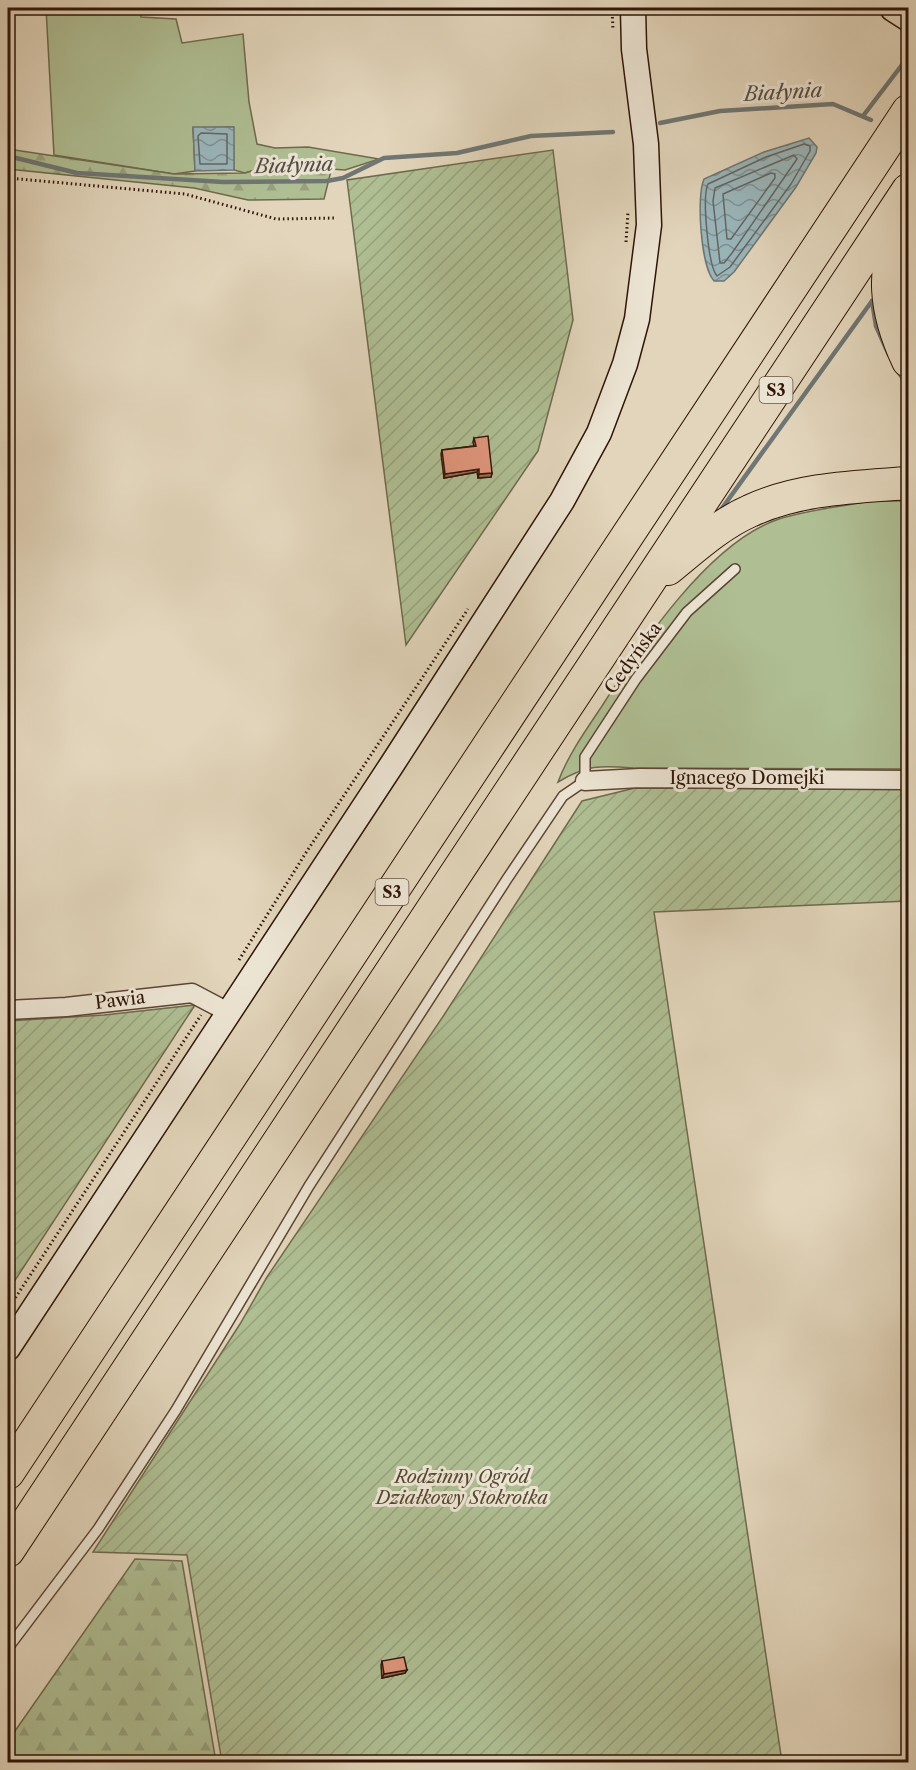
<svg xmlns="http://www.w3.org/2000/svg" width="916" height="1770" viewBox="0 0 916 1770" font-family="'Libre Caslon Text',serif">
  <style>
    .grass { fill: #afbe93; stroke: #6f6a4d; stroke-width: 1.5 }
    .forest { fill: url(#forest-firs); stroke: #6f6a4d; stroke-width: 1.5 }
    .garden { fill: url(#garden-furrows); stroke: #6f6a4d; stroke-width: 1.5 }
    .water { fill: url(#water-waves); stroke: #6f7673; stroke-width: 1.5 }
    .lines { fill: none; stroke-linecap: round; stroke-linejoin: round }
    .shore { stroke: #646661; stroke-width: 1.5 }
    .stream { stroke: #6f7673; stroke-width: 4.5 }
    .lane-casing { stroke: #5c4534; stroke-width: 12 }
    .street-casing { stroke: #5c4534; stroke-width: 21 }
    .secondary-casing { stroke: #2f1507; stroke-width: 27 }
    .primary-casing { stroke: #2f1507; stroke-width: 30 }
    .highway-casing { stroke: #2f1507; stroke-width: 34 }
    .path { stroke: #2f1507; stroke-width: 3; stroke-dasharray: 1.5 3; stroke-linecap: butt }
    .lane { stroke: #ece4d3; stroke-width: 9 }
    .street { stroke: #ece4d3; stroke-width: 18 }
    .secondary { stroke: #ece4d3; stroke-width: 24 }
    .primary { stroke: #e2d5bb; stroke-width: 27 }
    .highway { stroke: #e2d5bb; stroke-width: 32 }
    .wall { fill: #c1816c; stroke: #2f1507; stroke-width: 1.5 }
    .shaded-wall { fill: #9d6958; stroke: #2f1507; stroke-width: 1.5 }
    .building { fill: #e0967d; stroke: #2f1507; stroke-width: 1.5 }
    .labels { text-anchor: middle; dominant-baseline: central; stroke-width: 6; stroke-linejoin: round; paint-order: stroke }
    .shield { fill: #ece4d3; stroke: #685344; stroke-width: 1.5 }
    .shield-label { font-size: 16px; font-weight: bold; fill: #2f1507 }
    .street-label { font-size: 18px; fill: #2f1507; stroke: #ece4d3 }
    .park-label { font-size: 18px; font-style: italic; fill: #554831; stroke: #ece4d3 }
    .water-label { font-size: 20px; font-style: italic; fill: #544d46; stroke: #ece4d3 }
  </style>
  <defs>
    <pattern id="forest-firs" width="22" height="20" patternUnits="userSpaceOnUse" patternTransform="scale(1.5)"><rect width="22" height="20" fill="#afbe93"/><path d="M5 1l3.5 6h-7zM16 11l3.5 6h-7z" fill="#97a27d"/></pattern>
    <pattern id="garden-furrows" width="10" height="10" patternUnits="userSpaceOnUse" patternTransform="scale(1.5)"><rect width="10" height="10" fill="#afbe93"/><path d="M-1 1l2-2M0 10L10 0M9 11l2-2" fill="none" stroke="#97a27d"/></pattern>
    <pattern id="water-waves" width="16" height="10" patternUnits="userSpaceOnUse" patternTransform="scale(1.5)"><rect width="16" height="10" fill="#9ab6bb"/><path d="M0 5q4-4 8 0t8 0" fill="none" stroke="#7e9396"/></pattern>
  </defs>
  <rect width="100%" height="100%" fill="#e2d5bb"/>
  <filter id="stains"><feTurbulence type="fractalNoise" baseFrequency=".00333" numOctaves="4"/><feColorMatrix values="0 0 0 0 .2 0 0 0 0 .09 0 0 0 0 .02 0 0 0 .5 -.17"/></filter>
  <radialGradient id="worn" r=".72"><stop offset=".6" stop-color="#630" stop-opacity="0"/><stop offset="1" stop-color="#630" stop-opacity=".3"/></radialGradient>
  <g class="grass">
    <polygon points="46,8 140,8 141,17 176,19 182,43 243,34 249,102 257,144 275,148 308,147 379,159 345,170 273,165 245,173 234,170 233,127 193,128 195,171 174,174 54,155"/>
    <path d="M869,501h39v268l-275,-1c-32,-3 -47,-3 -75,14 10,-27 28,-52 44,-76 38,-60 107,-164 177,-187 28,-9 61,-12 90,-18z"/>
  </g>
  <g class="forest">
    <polygon points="8,149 174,174 245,173 273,165 331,171 324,199 248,200 194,188 8,169"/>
    <polygon points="135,1559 182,1561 216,1762 8,1762 8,1741"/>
  </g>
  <g class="garden">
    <polygon points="553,150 573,320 538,451 406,645 347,180"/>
    <polygon points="635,788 908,789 908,901 654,912 782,1762 222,1762 187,1555 93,1552 240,1324 267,1277 444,1015 582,801"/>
    <polygon points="195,1005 8,1291 8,1021 104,1015"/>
  </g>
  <g class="water">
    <polygon points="193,127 234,127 234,170 195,171"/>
    <path d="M809,138l8,9 -1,6 -20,34 -62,85 -10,9h-10c-13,-14 -18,-84 -10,-102l60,-27z"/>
  </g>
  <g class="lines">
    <g class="shore">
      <polygon points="201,133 227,134 227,164 200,164 198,136"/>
      <path d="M804,144l6,2v5l-19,33 -61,83 -13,9c-9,-10 -15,-80 -9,-92l58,-27z"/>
      <polygon points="794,155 797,159 732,253 724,263 720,263 713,201 715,188"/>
      <polygon points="771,173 775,174 775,178 731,239 727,239 723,194"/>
    </g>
    <g class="stream">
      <polyline points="863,116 908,57"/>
      <polyline points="660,123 720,111 833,104 871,120"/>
      <polyline points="8,156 77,173 223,182 327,181 343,178 384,158 457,153 531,136 613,132"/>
      <polyline points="872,301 876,326 889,355"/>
      <polyline points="897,370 908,386"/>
      <polyline points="720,511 872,301"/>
    </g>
    <defs>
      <polyline id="lane" points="8,1648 98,1529 176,1410 309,1186 507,879 563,796 585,781 585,757 636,679 687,612 735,569"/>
      <g id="street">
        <polyline points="585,781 640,778 908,780"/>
        <polyline points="8,1010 66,1007 192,993 228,1012"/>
      </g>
      <polyline id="secondary" points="8,1348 391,766 562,501 599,433 625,364 637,319 649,225 646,144 634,49 633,8"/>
      <polyline id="primary" points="894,8 908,17"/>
      <g id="highway">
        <path d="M899,217c-16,55 -16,91 9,144"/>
        <path d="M668,569c26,-21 52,-45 82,-58 49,-23 106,-24 158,-28"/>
        <polyline points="8,1473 908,111"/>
        <polyline points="8,1551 908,190"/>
      </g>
    </defs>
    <use href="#lane" class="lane-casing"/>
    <use href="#street" class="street-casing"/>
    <use href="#secondary" class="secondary-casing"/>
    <use href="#primary" class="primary-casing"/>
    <use href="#highway" class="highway-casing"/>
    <g class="path">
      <polyline points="612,8 613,30"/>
      <polyline points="868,8 874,11"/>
      <polyline points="8,178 185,194 276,219 336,218"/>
      <polyline points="626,242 628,212"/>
      <polyline points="239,960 307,851 468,609"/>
      <polyline points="8,1309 201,1015"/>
    </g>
    <use href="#lane" class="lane"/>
    <use href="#street" class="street"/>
    <use href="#secondary" class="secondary"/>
    <use href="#primary" class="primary"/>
    <use href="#highway" class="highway"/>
  </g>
  <g class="wall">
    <polygon points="474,438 492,473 491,477 478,478 477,472 444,478 441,454 442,450 474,446 473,442"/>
    <polygon points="382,1661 407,1670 405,1673 382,1678 381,1665"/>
  </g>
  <g class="shaded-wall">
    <polygon points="479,469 477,472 444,478 445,474"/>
    <polygon points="492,473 491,477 478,478 479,474"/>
    <polygon points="407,1670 405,1673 382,1678 384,1674"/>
  </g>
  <g class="building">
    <polygon points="488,436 492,473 479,474 479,469 445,474 442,450 476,446 474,438"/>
    <polygon points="404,1657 407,1670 384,1674 382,1661"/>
  </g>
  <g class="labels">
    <g class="shield">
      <rect x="759.5" y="377" width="33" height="26" rx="4.5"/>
      <rect x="375.5" y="879" width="33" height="26" rx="4.5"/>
    </g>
    <g class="shield-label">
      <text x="776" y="390">S3</text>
      <text x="392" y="892">S3</text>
    </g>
    <g class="street-label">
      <text transform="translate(633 658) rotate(-54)">Cedyńska</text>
      <text x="747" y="778">Ignacego Domejki</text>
      <text transform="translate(120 1000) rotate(-7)">Pawia</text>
    </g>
    <g class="park-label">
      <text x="462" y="1477">Rodzinny Ogród<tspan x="462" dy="21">Działkowy Stokrotka</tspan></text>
    </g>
    <g class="water-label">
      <text transform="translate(783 92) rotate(-3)">Białynia</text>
      <text transform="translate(294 165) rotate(-2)">Białynia</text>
    </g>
  </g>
  <rect width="916" height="1770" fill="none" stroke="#e2d5bb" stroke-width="30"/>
  <rect x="9" y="9" width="898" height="1752" fill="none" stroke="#2f1507" stroke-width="3"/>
  <rect x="15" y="15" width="886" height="1740" fill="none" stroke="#2f1507" stroke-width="1.5"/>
  <rect width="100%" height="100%" filter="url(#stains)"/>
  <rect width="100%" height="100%" fill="url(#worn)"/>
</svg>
